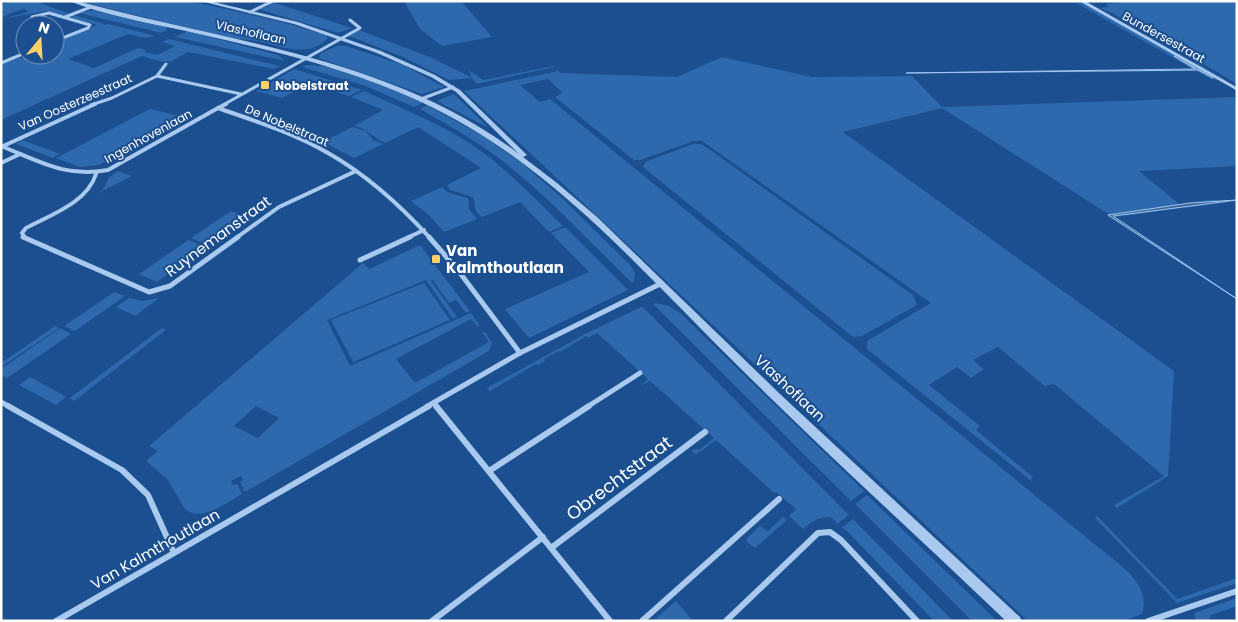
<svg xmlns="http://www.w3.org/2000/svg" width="1238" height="622" viewBox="0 0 1238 622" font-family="Poppins,sans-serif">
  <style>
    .green { fill: #2e69ad; fill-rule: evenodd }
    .water { fill: #3c6290; stroke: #9cc4f0 }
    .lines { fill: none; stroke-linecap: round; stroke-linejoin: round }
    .minor-far3 { stroke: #a9c9ee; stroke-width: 3 }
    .minor-far2 { stroke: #a9c9ee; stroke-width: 4 }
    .minor-far1 { stroke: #a9c9ee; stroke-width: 5 }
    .minor { stroke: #a9c9ee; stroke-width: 6 }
    .tertiary { fill: #a9c9ee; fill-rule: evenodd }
    .poi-dot { fill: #ffd166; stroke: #1b4f8f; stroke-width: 2 }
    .labels { text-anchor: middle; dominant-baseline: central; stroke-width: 4; stroke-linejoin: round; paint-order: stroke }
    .far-street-label { font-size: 12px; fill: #fff; stroke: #1b4f8f }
    .far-poi-label { font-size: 12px; font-weight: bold; fill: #fff; stroke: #1b4f8f; text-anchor: start }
    .street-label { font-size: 15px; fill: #fff; stroke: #1b4f8f }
    .poi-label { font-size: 15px; font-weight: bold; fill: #fff; stroke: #1b4f8f; text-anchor: start }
    .near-street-label { font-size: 18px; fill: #fff; stroke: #1b4f8f }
  </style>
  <rect width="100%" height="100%" fill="#1b4f8f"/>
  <g class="green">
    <polygon points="4,1 35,1 69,14 62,15 47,11 1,19 28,12 25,9 13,12 1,18 1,4 5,3"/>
    <path d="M78,1h112l92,21 43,13 3,3c-20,21 -47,8 -71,3 -8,-2 -16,-1 -24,-2z"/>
    <polygon points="404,1 461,1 492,37 442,46 420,29"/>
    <path d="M1073,1c19,0 121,65 146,79l-8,-1 -14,-8 -291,3 287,-5z"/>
    <polygon points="1128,1 1237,1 1237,84 1202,63 1201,65 1237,88 1197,64 1201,62 1195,59 1110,12 1098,8 1108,7 1106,4"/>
    <polygon points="272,2 352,28 338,33 258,9 270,6 266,5"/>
    <polygon points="94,10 168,27 165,29 168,30 161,33 79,13"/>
    <path d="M73,15l32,9 -2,2 5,-2 48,12 -11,2 -17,-4 -60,25 26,9 44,-20 8,2 -2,2 13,3 18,-9 -13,-4 7,-3 111,27 -6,3 -86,-17 -16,9 -9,1 -21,-6 -141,64v-56c20,-7 27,-9 54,-9v-12l42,-18 -25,-7z"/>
    <path d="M359,30l73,28 39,19 -2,-7 14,10 71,-14 7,7 116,4 45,-20 90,20 100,-1 30,31 295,-10v69l-98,5 40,33 29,-4h29l-128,15 128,85 -131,-85 3,-1 -10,-6 -157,-100 -99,24 331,239 -6,105 -51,32 -3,-3 50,-29 -110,-92 -9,2 -47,-39 -25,13 11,9 -13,9 -14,-11 -28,18 51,41 -4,4 57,47 -3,3 -163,-131v-8l64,-38 -229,-162h-8l-54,19h-6l-79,-63 8,-4 -15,-14 -28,6 20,17 10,-3 548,448c21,17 54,37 44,67l-19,7h-95l-564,-530 94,-20 -3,-4 -79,17 -4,-6 -23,2 -46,-23 -54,-21z"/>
    <polygon points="188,31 278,55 285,61 175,37"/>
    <polygon points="337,46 346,46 403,65 444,87 422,94 319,58 321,53"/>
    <path d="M307,65c36,0 83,23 116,38l-9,4 -51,-22 -61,-18z"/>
    <polygon points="294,69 362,90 349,96 311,83 282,98 256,91"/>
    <path d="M364,91c31,14 64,28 94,45 40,23 72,58 105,90l-14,6 -29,-30 -38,15c-9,-6 -6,-11 -9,-20l-23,-7 -3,-5 34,-17 -63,-41 -33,16c-12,-5 -17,-15 -31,-17l29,-16 -32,-13z"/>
    <polygon points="454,94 489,128 437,101"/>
    <path d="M427,105l56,31 40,28 38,33 70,69 4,7 -1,8 -2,2c-43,-42 -84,-87 -131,-123 -26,-20 -53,-35 -81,-51z"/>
    <polygon points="150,109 188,118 99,165 80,167 56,158"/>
    <polygon points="352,127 366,131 373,140 383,144 354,158 323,142"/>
    <polygon points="22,140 60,154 53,158 16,144"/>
    <polygon points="693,144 700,144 706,147 913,295 917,305 862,336 853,337 643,167 645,162"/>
    <polygon points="118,171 132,176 89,198 103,190 109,177"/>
    <polygon points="442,187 449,193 468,198 469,209 477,219 444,232 429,215 411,201"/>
    <polygon points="1237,201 1115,217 1237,297 1112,216 1179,206"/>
    <polygon points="231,211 249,218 213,242 210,241 206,244 191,238"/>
    <polygon points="565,227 628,290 529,338 505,309 589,272 551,233"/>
    <polygon points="188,240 206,247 157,282 139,274"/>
    <path d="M420,245l50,66 -4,2 -10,-13 -7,3 -17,-24 -1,2 26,36 -4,2 -27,-39 -99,40 23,46 121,-53 9,13 -2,1 -7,-8 -75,40 19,24 74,-41 -7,-9 3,-1 7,11 -3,8 -244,141 -5,-10 3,-2 -2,-4 -10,5 2,4 4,-1 5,10c-15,8 -40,29 -57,15l-17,-29 -22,-19 12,-10 -9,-5 214,-183 6,6zM256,406l23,12 -21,20 -24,-12z"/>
    <polygon points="424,283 450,320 353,362 331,320"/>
    <polygon points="114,292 125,296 75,331 64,326"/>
    <polygon points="129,298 143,301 159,298 135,316 116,307"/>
    <polygon points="655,303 669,306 680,313 864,491 851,501 653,304"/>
    <path d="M641,307l3,1 205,207 -12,9c-6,-14 -26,-3 -34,5l-14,-13 7,-7 -20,-17 -2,1 -58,-53 -19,14 -6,-3 5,-2 3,1 15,-12 -64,-57 -10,5 8,-7 -51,-46 -9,5 -2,-2 -26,16 -1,-1 -15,8 1,2 -7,4 -2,-1 -46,27 -3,-3 98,-54z"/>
    <polygon points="55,326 59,328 1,367 1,363"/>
    <polygon points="60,328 71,334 7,378 1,375 1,369"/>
    <polygon points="162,328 166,330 74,401 70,398"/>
    <polygon points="30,377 63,395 66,397 56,405 19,385"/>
    <polygon points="867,495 997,621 972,621 855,504"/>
    <polygon points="1097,516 1177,599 1237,578 1237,583 1177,603 1095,518"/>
    <polygon points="783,517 787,520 755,548 747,542 746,539 760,526 768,531"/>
    <polygon points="853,519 953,621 934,621 845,529 841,528"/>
    <polygon points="1237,598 1237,606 1211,615 1209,621 1196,621 1194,613"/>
    <polygon points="676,601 693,621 653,621"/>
  </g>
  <g class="water">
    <polygon points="1174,56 1213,78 1198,70 906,73 1195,69"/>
    <polygon points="1237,200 1113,216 1237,299 1108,215 1190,203"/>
  </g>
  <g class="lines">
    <g class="minor-far3">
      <polyline points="1082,1 1237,89"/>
      <polyline points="250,12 273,1"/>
      <polyline points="32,17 49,13 90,25 88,28 55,41"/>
      <polyline points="65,17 91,7"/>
      <polyline points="1,63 25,53"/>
      <polyline points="157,76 166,64"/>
      <polyline points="421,99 453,87"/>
      <polyline points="91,105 112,98 157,76 241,94"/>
      <polyline points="223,105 360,28 350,20"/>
    </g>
    <g class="minor-far2">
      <path d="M226,104l-8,4c37,13 76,25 110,45 39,22 72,52 102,85"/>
      <path d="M1,146c38,15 64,32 107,24l110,-62"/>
      <polyline points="1,147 95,104"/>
      <polyline points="1,163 20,154"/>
      <path d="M25,238l-3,-5 4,-5c24,-13 61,-25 70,-54"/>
      <polyline points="236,238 279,207 356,171"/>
      <polyline points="407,238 424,230"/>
    </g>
    <g class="minor-far1">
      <polyline points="23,237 149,292 170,286 238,237"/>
      <polyline points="429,237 457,269 520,353"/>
      <polyline points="360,260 410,237"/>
      <polyline points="1,402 10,407"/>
      <polyline points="434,403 437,407"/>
      <polyline points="426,407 520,353 660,284"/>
      <polyline points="587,407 640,373"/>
    </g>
    <g class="minor">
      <polyline points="8,406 122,470 148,495 174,553"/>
      <polyline points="436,406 610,621"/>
      <polyline points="489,471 589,406"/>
      <polyline points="551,548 705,432"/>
      <polyline points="56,621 429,406"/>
      <polyline points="432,621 543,537"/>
      <polyline points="642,621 779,499"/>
      <polyline points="726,621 818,533 830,532 841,540 917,621"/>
      <polyline points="1148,621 1237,591"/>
    </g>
    <path class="tertiary" d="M69,1h8c150,41 315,56 442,153l-63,-62 -25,-15 -54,-24 -83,-29 -94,-23h9l89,21 83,29 54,24 25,15 67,65 -4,2 34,26 40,34 184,178 239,222 2,4h-16c-88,-84 -178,-166 -264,-251 -100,-98 -193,-210 -323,-269 -74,-34 -154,-52 -233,-70 -37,-8 -82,-16 -117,-30z"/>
  </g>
  <g class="poi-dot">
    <rect x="260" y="80" width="10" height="10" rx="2.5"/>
    <rect x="431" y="254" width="10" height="10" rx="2.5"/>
  </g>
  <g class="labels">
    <g class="far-street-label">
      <text transform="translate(251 32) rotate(13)">Vlashoflaan</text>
      <text transform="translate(1164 37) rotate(29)">Bundersestraat</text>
      <text transform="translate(75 102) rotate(-24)">Van Oosterzeestraat</text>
      <text transform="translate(287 125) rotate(23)">De Nobelstraat</text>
      <text transform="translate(148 136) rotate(-29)">Ingenhovenlaan</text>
    </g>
    <g class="far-poi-label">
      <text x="275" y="85">Nobelstraat</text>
    </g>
    <g class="street-label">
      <text transform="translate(218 236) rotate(-36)">Ruynemanstraat</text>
      <text transform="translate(790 388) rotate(43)">Vlashoflaan</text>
      <text transform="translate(155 549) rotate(-30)">Van Kalmthoutlaan</text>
    </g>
    <g class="poi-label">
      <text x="446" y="250">Van<tspan x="446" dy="17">Kalmthoutlaan</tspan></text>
    </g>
    <g class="near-street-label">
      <text transform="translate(619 478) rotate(-37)">Obrechtstraat</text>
    </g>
  </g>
  <rect width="1238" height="622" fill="none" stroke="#ffffff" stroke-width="5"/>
  <g transform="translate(40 40) rotate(18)"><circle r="24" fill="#1b4f8f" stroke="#7695bc"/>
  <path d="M0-4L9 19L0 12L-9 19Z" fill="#ffd166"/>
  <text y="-8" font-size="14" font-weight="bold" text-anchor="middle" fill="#ffffff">N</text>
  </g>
</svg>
